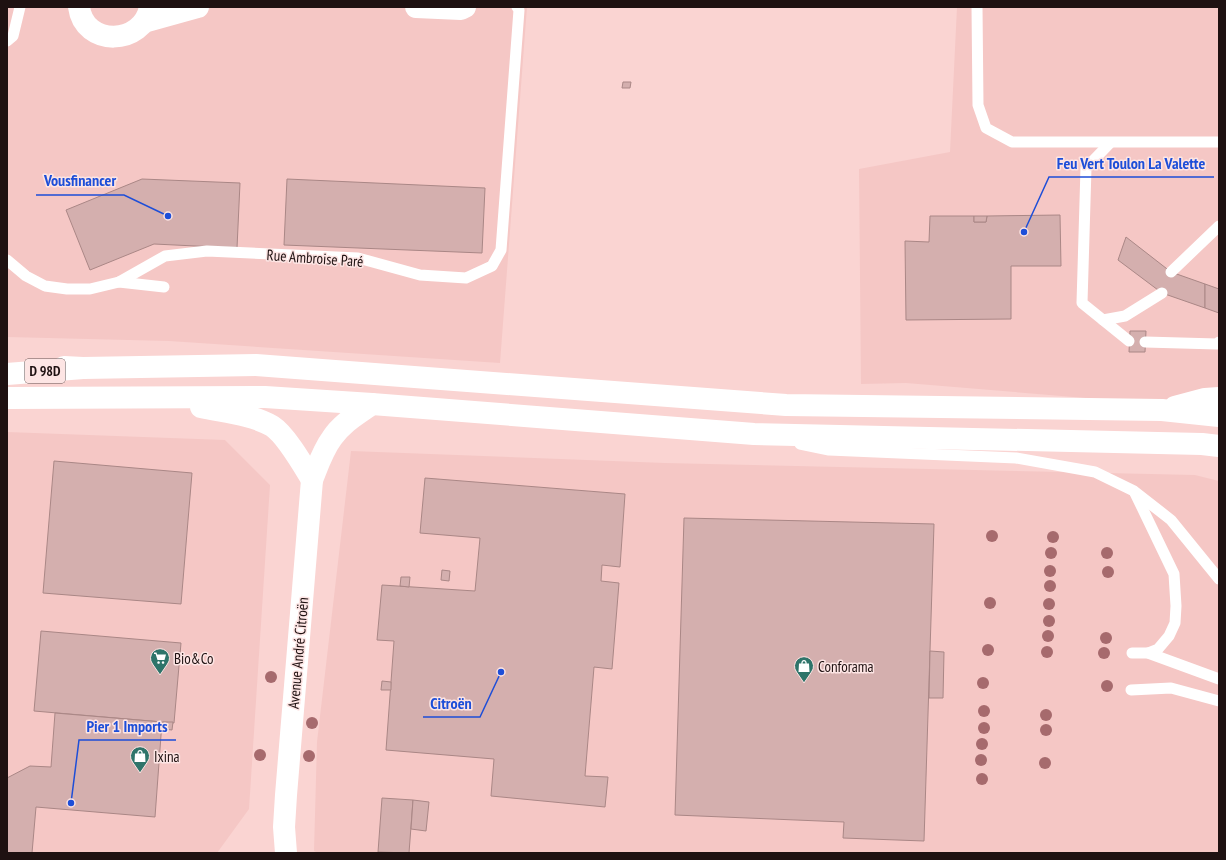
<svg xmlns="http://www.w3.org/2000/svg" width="1226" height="860" viewBox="0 0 1226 860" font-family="'PT Sans Narrow',sans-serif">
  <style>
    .built { fill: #f5c7c5 }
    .building { fill: #d4afae; stroke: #aa8786 }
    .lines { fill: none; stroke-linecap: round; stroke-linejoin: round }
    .lane { stroke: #fff; stroke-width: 11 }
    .street { stroke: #fff; stroke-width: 22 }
    .secondary { stroke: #fff; stroke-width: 22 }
    .primary { stroke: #fff; stroke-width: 22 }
    .tree { fill: #a66a6d }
    .labels { text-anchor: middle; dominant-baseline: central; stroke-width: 3; stroke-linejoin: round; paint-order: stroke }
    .shield { fill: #fde5e4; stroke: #615150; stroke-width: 1 }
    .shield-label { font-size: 14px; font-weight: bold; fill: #1e1111 }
    .street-label { font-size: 15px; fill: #1e1111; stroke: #fde5e4 }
    .poi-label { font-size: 15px; fill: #1e1111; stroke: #fde5e4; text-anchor: start }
    .leader { fill: none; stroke: #1d4ed8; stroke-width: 1.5 }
    .callout-dot { fill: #1d4ed8; stroke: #fde5e4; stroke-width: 1.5 }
    .callout-label { font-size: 16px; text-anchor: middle; font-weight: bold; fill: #1d4ed8; stroke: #fde5e4; stroke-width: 3; stroke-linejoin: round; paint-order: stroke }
  </style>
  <rect width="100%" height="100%" fill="#fad4d2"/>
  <g class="built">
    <polygon points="7,7 527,7 500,363 169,341 7,337"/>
    <polygon points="957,7 1219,7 1219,409 906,383 861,384 859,169 950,152"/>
    <polygon points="7,432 225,440 270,485 249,809 217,853 7,853"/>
    <polygon points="351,451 665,463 1195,475 1219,481 1219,853 318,853 314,851 317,742"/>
  </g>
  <g class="building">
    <polygon points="623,82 631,82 630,88 622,88"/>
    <polygon points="142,179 240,183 237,248 154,244 90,270 66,210"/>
    <polygon points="287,179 485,188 482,253 284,245"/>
    <polygon points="1060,215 1061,266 1011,266 1011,319 906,320 905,241 929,242 930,216 974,216 974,222 986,222 987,216"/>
    <polygon points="974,216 987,216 986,222 974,222"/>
    <polygon points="1126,237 1171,272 1205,284 1205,308 1162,293 1118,260"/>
    <polygon points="1205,284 1219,289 1219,313 1205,308"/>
    <polygon points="1130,331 1146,331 1145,352 1129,352"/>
    <polygon points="54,461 192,473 181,604 43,593"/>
    <polygon points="425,478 625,494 620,567 602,565 601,581 619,583 612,669 594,667 585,776 608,777 605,807 491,796 494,759 386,750 394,641 377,640 382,585 475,591 480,538 420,533"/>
    <polygon points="684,518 934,524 924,841 843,838 844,822 675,815"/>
    <polygon points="442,570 450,571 449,581 441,580"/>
    <polygon points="401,577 410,577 409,587 400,586"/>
    <polygon points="41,631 181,643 174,723 34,711"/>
    <polygon points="930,651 944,652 943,698 929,698"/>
    <polygon points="382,681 391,682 391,690 381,690"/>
    <polygon points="55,713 162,722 155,817 36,807 32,853 7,853 7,778 30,766 51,767"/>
    <polygon points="163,722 173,722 172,730 163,729"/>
    <polygon points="382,798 413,800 409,853 378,852"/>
    <polygon points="413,800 429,802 426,831 411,829"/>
  </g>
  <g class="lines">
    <g class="lane">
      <polyline points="977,7 978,105 986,128 1012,142 1219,142"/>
      <polyline points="7,41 13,36 20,7"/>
      <polyline points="1110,143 1086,168 1082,303 1129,341"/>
      <polyline points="7,260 26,276 45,286 67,289 90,289 119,282 165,256 207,251 358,258 420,275 466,278 492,266 501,250 519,10 517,7"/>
      <polyline points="1171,272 1219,226"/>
      <polyline points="119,282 164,287"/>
      <polyline points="1103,320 1125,316 1162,293"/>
      <polyline points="1145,342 1217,344 1219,342"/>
      <polyline points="800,444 829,450 1016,458 1095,472 1134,491 1171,520 1219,579"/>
      <polyline points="1135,493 1174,574 1176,606 1175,623 1169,636 1158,649 1148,653"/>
      <polyline points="1132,653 1148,653 1219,679"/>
      <polyline points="1131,690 1171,688 1219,701"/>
    </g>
    <g class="street">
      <polyline points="416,7 461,9 465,7"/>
      <polyline points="144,22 198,7"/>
    </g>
    <g class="secondary">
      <path d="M79,7c5,40 64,39 71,0"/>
      <polyline points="64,367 83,368 256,365 786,405 1162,410 1219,416"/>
      <polyline points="7,398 265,397 372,404 754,434 1202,444 1219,446"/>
      <path d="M201,407c23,5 50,7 71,19 14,9 31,39 40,54"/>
      <polyline points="1175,407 1205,399 1219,398"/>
      <path d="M286,853l-2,-26 2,-32 26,-315c6,-15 11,-30 20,-42 10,-15 26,-24 40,-34"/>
    </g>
    <polyline class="primary" points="7,374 83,368"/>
  </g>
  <g class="tree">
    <circle cx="992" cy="536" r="6"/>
    <circle cx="1053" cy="537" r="6"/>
    <circle cx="1051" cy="553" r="6"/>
    <circle cx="1107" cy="553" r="6"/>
    <circle cx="1050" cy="571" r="6"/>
    <circle cx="1108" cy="572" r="6"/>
    <circle cx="1050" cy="586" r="6"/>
    <circle cx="990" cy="603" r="6"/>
    <circle cx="1049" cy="604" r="6"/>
    <circle cx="1049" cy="621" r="6"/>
    <circle cx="1048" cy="636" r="6"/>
    <circle cx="1106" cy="638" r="6"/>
    <circle cx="988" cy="650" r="6"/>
    <circle cx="1047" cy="652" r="6"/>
    <circle cx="1104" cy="653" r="6"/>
    <circle cx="271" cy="677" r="6"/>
    <circle cx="983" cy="683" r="6"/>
    <circle cx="1107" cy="686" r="6"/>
    <circle cx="984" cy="711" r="6"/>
    <circle cx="1046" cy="715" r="6"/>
    <circle cx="312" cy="723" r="6"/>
    <circle cx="984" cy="728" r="6"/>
    <circle cx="1046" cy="730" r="6"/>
    <circle cx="982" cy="744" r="6"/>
    <circle cx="260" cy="755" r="6"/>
    <circle cx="309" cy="756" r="6"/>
    <circle cx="981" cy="760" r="6"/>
    <circle cx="1045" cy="763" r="6"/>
    <circle cx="982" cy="779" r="6"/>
  </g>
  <defs>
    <symbol id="supermarket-pin" viewBox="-11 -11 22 30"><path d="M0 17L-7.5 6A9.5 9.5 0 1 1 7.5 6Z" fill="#2e746a" stroke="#fde5e4"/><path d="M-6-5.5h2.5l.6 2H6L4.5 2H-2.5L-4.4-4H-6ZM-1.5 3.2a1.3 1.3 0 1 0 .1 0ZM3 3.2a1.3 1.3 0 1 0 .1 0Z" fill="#fff"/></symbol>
    <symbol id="shop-pin" viewBox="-11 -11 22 30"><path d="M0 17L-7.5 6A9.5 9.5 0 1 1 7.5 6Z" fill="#2e746a" stroke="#fde5e4"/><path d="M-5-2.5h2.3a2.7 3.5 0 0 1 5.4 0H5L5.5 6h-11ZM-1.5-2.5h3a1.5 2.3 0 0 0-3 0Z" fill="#fff"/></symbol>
  </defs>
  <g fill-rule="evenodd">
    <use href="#supermarket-pin" x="149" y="647" width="22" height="30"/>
    <use href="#shop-pin" x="793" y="655" width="22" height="30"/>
    <use href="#shop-pin" x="129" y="745" width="22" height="30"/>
  </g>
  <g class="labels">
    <rect class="shield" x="25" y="359" width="40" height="24" rx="3"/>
    <g class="shield-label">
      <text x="45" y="371">D 98D</text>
    </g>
    <g class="street-label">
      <text transform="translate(315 258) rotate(4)">Rue Ambroise Paré</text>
      <text transform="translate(298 653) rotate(-85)">Avenue André Citroën</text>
    </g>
    <g class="poi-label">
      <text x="174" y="658">Bio&amp;Co</text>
      <text x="818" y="666">Conforama</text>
      <text x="154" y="756">Ixina</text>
    </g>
  </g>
  <path class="leader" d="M1024 232L1049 177H1214M168 216L124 195H36M501 672L480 717H423M71 803L79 740H176"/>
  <g class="callout-dot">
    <circle cx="1024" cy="232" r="4"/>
    <circle cx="168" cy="216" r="4"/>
    <circle cx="501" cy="672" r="4"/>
    <circle cx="71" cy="803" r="4"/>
  </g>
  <g class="callout-label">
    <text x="1131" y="169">Feu Vert Toulon La Valette</text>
    <text x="80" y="186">Vousfinancer</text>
    <text x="451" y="709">Citroën</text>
    <text x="127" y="732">Pier 1 Imports</text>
  </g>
  <rect width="1226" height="860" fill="none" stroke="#1e1111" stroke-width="16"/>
</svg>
